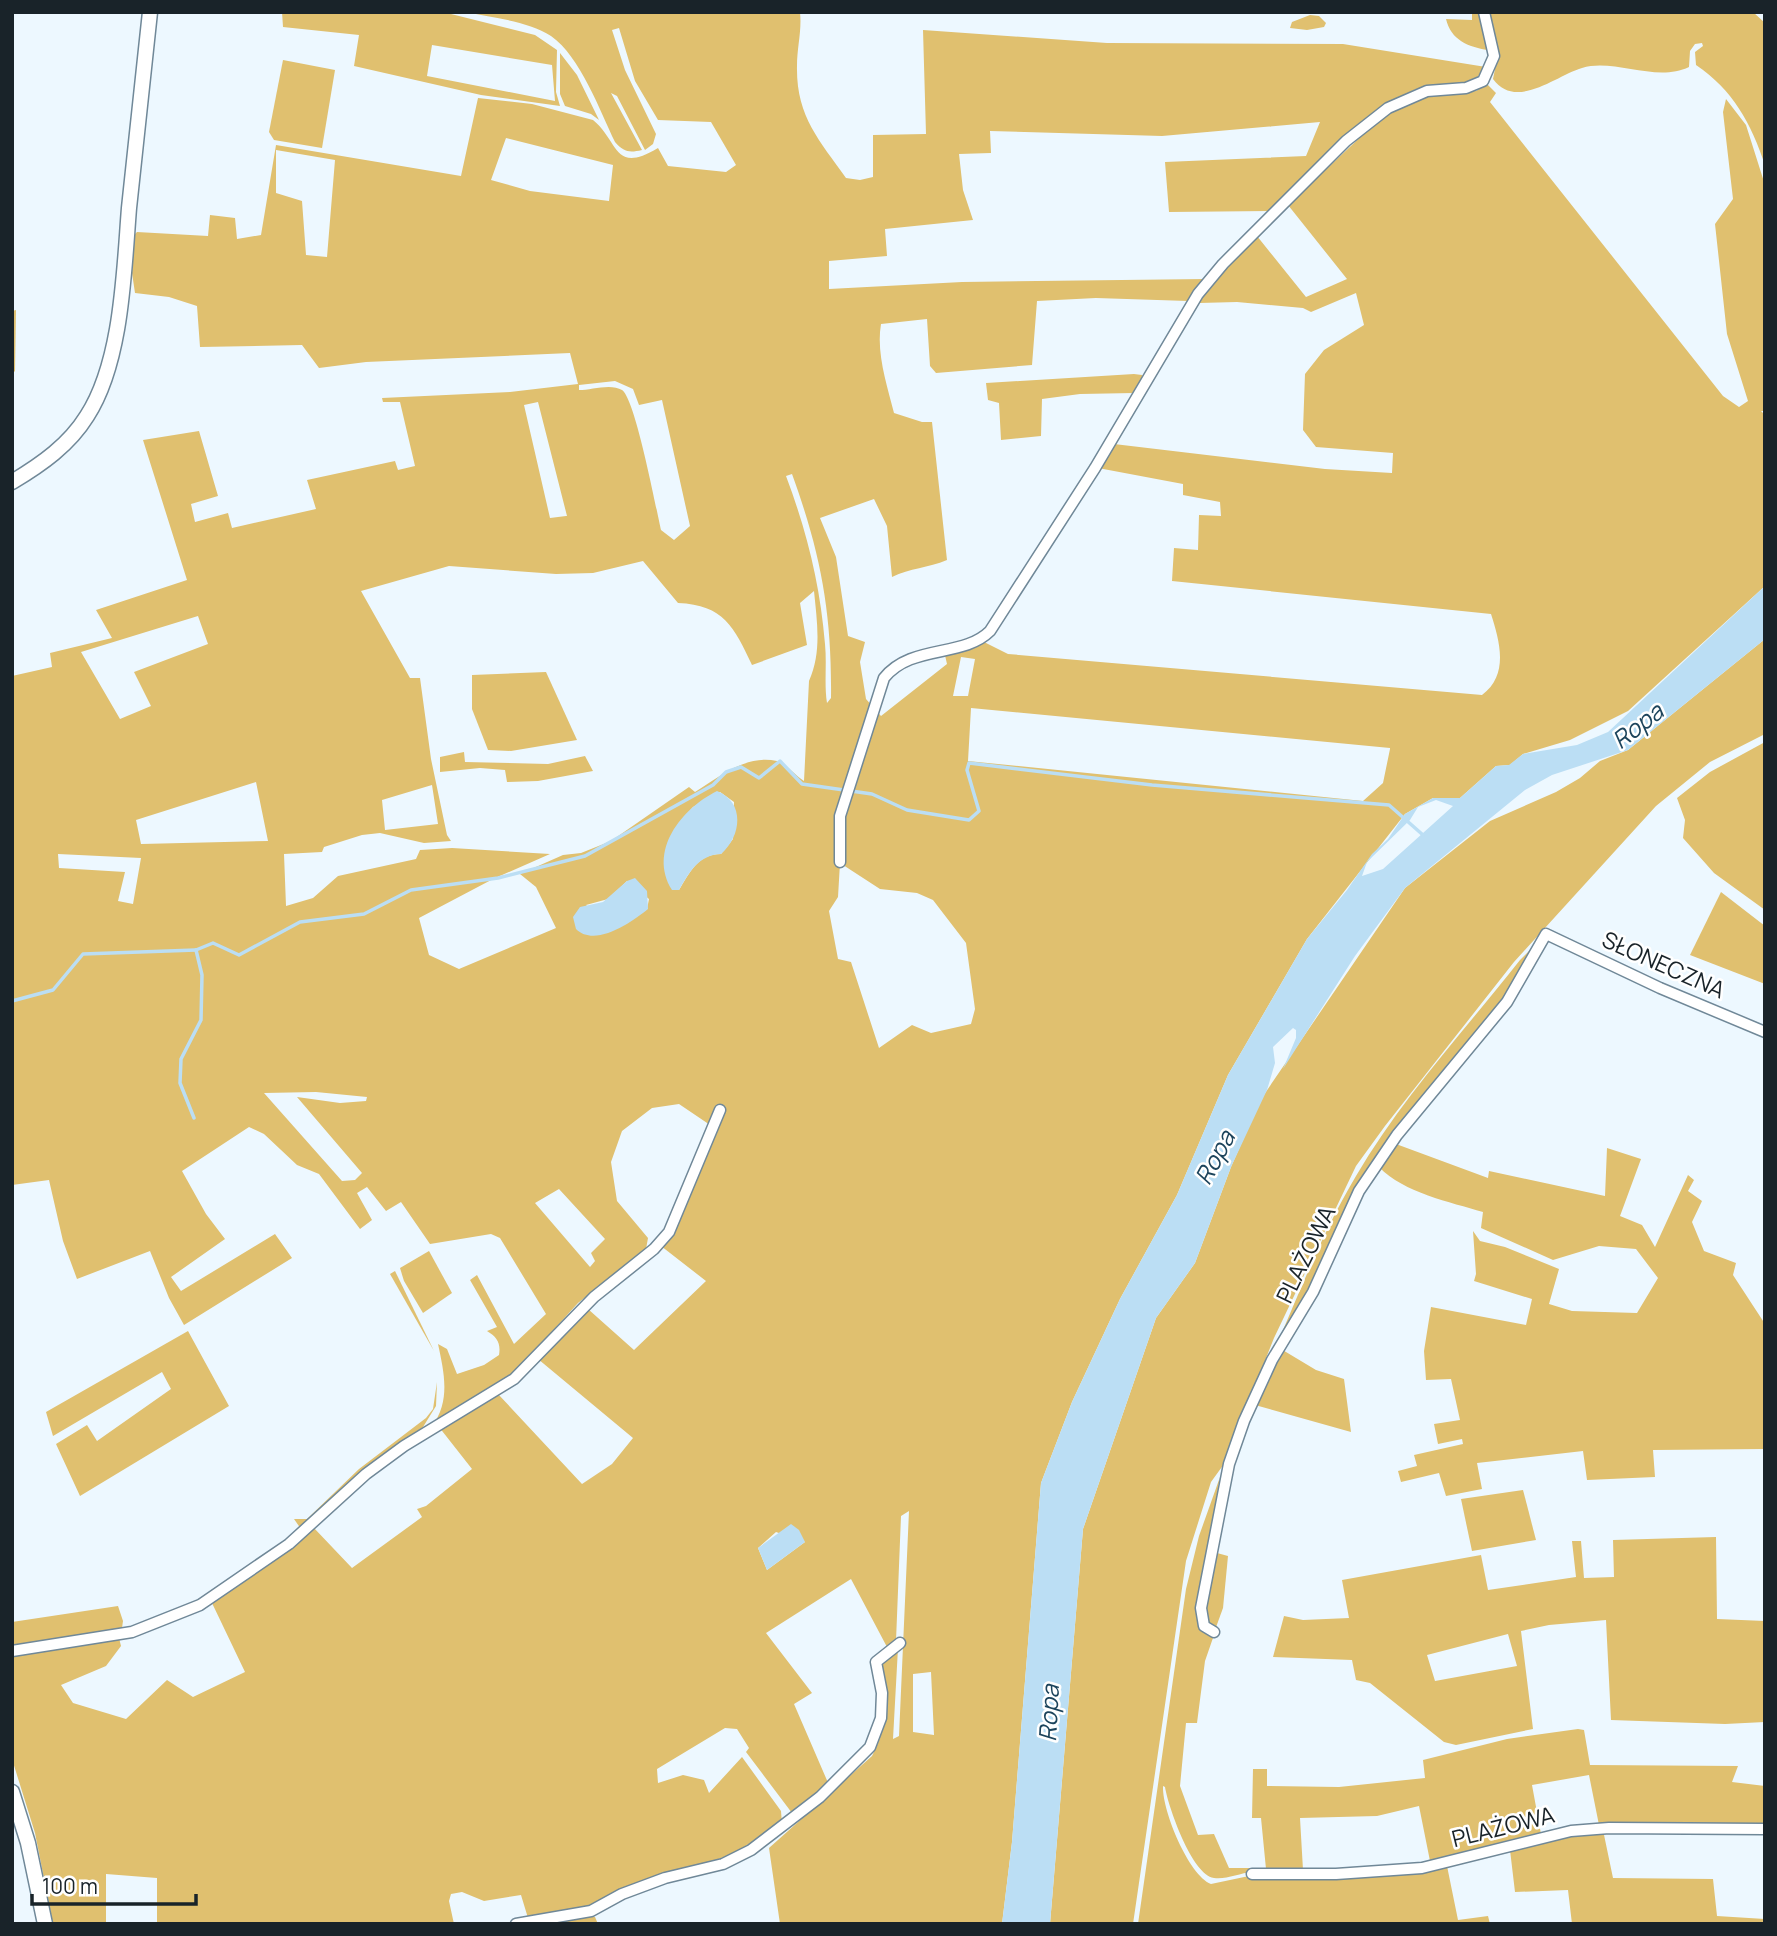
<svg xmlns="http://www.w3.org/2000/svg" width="1777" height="1936" viewBox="0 0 1777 1936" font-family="Manrope,sans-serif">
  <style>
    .green { fill: #e0c06f; fill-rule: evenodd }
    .water { fill: #bbdef4; fill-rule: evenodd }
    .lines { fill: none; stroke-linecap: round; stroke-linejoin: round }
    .stream { stroke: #bbdef4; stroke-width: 3.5 }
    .minor-casing { stroke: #708898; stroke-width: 13 }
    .tertiary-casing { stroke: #708898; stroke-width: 17 }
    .minor { stroke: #fff; stroke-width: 10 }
    .tertiary { stroke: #fff; stroke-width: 14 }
    .labels { text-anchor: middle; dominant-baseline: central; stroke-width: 5; stroke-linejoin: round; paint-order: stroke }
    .street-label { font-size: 23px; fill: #192329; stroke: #fff }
    .water-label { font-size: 24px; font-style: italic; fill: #1c445c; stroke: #fff }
  </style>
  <rect width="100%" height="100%" fill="#edf8ff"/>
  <g class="green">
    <path d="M282,12h161l92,23 22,15 -1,42 4,14 -79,-11 -127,-29 5,-31 -76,-8zM432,45l120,20 3,36 -128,-25z"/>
    <path d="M467,12h333c2,19 -3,35 -3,54 -1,50 22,74 49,112l14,2 13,-3v-42l53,-1 -3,-104 184,13 236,1 143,23 -12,14 -58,8 -26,13 -120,109 -101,1 -4,-50 141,-6 14,-34 -158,14 -172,-5 1,22 -32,1 4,36 10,30 -88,9 2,27 -58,5v28l133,-7 244,-3 -18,22 -92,-3 -59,3 -5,64 -96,8 -6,-7 -3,-47 -46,5c-5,29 6,61 13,89l28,9h10l15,138c-19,8 -37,8 -55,17l-5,-51 -13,-27 -54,19 16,39 12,79 17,6 -5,20 6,37 15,17 66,-52 -3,-13 40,-9 24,12 474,41c27,-20 18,-53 9,-81l-319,-33 2,-33 24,2 1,-35 22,1 -1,-14 -37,-7v-11l-85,-16 16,-24 211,25 67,4 1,-20 -77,-6 -13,-17 2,-56 19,-24 40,-25 -8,-32 -45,19 -8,-4 -66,-6 -38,1 6,-13 52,-54 49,61 41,-18 -59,-74 97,-91 47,-20 44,-3 11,-7 9,9 -6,9 233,294 16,11 9,-6 -21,-67 -12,-110 18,-25 -10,-87 3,-13 20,26 19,60v226h-4l4,4v171l-137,125 -58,29 -47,14 -13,11 -14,1 -36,32h-27l-28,16 -98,125 -79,136 -51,120 -57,104 -48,103 -31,81 -29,359 -10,82h-222l-11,-76 103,-92c15,-27 18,-64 8,-94l18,-14 -5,91 6,-3 10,-225 -8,5 -5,125 -9,6 -36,-68 -85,54 46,60 -18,11 35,81 -37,28 -46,-61 3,-4 -12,-19 -12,-1 -68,41 1,14 25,-8 21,5 5,13 33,-36 39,54 1,13 -48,29 -146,56 -60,9 -7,-23 -37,6 -22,-9 -11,2 -2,7 5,23h-297v-46l-51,-4v50h-53l-18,-91 -23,-74v-105l107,-16 2,8 -15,20 -45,19 12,18 53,16 41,-39 26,17 52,-25 -33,-69 102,-75 38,40 70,-51 -5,-8 9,-3 46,-37 -33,-42 59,-33 84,90 30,-20 21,-26 -95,-79 50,-50 46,41 72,-69 -45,-35 52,-119 -34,-23 -27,4 -30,23 -11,31 6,39 31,37 -2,11 -68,54 -68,75 -40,21 -38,27c19,-25 12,-54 6,-82l9,5 10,25 27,-9 15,-10c2,-12 -2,-18 -12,-24l10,-4 -27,-47 7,-5 37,69 32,-30 -46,-76 -9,-4 -61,10 -29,-42 -15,9 -19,-24 -10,6 15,27 -12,9 -41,-55 -22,-9 -33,-31 -15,-7 -67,44 24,43 19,25 -54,38 10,14 94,-57 17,24 -108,67 -15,-27 -19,-47 -73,28 -14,-38 -14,-61 -37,5v-509l40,-9 -2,-14 62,-15 -16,-28 91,-30 -44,-140 56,-9 19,65 -27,8 4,18 33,-9 4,15 84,-19 -9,-29 88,-19 3,9 17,-4 -15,-64h-17l-1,-4 128,-6 68,-8 -8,-31 -204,9 -47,6 -17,-23 -102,2 -3,-41 -28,-9 -34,-4 -3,-20 2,-38 3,-3 71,4 2,-21 25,3 2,21 24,-4 15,-90 185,31 17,-78 54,6 61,16c26,21 20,55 65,28l10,18 58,6 10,-7 -25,-43 -53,-2 -23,-39 -16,-53 -7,2 13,40 31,64 -3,10 -8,6 -28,-54 -6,-3 31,57c-13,3 -18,2 -27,-8 -15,-31 -35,-86 -64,-106 -23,-15 -58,-18 -84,-24zM506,138l107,27 -4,36 -79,-10 -39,-11zM276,150l59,10 -8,97 -21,-2 -4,-54 -26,-8zM615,381l18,8 6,16 23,-5 28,126 -16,14 -13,-10c-5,-22 -26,-132 -39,-140 -11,-7 -31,0 -43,0v-5zM538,402l29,114h-1l-16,2 -26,-113zM792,474c29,80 40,139 39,224l-4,5c-3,-19 0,-39 -2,-59 -5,-60 -18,-112 -39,-168zM643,561l35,42c46,2 56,24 74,62l55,-20 -7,-42 14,-12c3,31 8,61 -5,90l-5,100c-8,-5 -18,-17 -27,-20 -31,-7 -58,16 -82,31l-6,-5 -78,54 -30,12 -18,2 -43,19 16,13 20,41 -97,41 -30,-14 -10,-37 74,-39 57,-25 -98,-6 -32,2 -4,9 -78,17 -25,22 -27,8 -2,-52 38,-2 2,-5 38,-12 18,-2 44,10 27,-2 -4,-6 -16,-76 -11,-81h-10l-49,-87 88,-25 107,8 37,-1zM198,616l10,28 -74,28 17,34 -31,13 -39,-67zM961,657l14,2 -7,37h-15zM971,708l419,40v1l-7,34 -20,18 -395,-40zM256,782l12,59 -127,3 -5,-24zM432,785l6,39 -53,6 -3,-30zM720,792l14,10 -1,37 -12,15c-23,0 -31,18 -42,36l-5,-60 19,-23zM58,854l83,4 -8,46 -15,-3 7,-29 -66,-4zM840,863l40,26 37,4 16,7 33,43 9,66 -4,15 -40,9 -19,-8 -33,23 -28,-86 -13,-3 -9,-48 9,-14zM627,881l22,18 -2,10 -34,21 -27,-25 22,-6zM316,1092l51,5 -1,4 -26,2 -43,-6 65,76 -7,7 -13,1 -78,-88zM559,1189l46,50 -14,14 4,8 -5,6 -55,-64zM776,1532l29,10 -38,28 -9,-22zM931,1672l3,63 -21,-3v-58z"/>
    <path d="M1472,12h9l7,38c-20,-3 -37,-10 -42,-31l26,1z"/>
    <path d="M1489,12h264l12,11v142c-14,-42 -32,-75 -69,-100l-1,-13 8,-6 -1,-3 -7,1 -5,7 -1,16c-33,16 -75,-9 -107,1 -25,7 -66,43 -89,11l5,-25z"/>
    <polygon points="1310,15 1319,16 1326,23 1324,27 1307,30 1290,28 1292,22"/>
    <polygon points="560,53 577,75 599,120 591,114 565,106 560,94"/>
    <polygon points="283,60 335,70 322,148 274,140 269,132"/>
    <polygon points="16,310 15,371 12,374 12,311"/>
    <polygon points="1134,374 1142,375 1144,379 1134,393 1080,394 1042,399 1041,436 1001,440 999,403 988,400 986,383"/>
    <polygon points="1765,639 1765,734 1710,762 1656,806 1514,962 1385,1126 1356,1166 1274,1338 1224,1464 1211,1482 1186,1561 1133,1924 1050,1924 1083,1529 1156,1318 1195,1263 1231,1167 1261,1099 1405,888 1490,821 1556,792 1580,778 1600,761 1628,750"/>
    <polygon points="546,672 577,740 511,751 488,750 472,709 472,675"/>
    <polygon points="1765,742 1765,910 1714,873 1683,838 1685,820 1677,798 1710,772"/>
    <polygon points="464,752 465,762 548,764 585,756 593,771 538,781 507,782 505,770 480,768 440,772 440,757"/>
    <polygon points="1721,892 1765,926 1765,984 1690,955"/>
    <path d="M1539,941l-24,43 -126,159 -114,206c25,-58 48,-118 81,-173 45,-77 109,-146 164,-216z"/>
    <path d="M1396,1144l92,34 1,-7 116,25 2,-48 34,11 -21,57 22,9 13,22 33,-72 6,5 -6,11 14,10 -10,21 12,29 32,12 -3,12 32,49v125l-112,1 2,27 -68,3 -4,-29 -106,12 5,26 -36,7 -7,-23 -38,9 -3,-11 19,-5 -3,-11 49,-11 -1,-5 -24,5 -4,-20 26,-4 -9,-41 -25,1 -2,-29 7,-44 95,18 6,-26 -58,-18 2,-7 -3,-43 7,10 25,6 54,22 -10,35 23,7 65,2 21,-35 -22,-29 -37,-3 -46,14 -72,-32 2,-16c-33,-10 -79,-19 -104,-45z"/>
    <polygon points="429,1251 452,1293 423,1313 404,1281 400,1268"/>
    <polygon points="395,1271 434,1351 390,1274"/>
    <polygon points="188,1331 229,1406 80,1496 56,1444 87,1425 97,1441 171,1389 162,1372 53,1436 46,1412"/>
    <polygon points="1281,1349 1316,1370 1344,1379 1351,1432 1255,1405"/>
    <polygon points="437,1382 436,1406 423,1427 301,1529 294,1519 307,1519 359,1469 426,1418 433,1409"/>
    <path d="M1220,1477l-22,128 16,30 -9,26 -8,62h-11l-6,63 18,49 16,-1 15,34h22l1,4c-12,1 -27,8 -38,6 -22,-3 -46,-72 -49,-91l-2,-1c-1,24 25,88 48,98l38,-8 198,-10 11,54 30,-4 2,8h-352l48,-335 13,-53z"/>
    <polygon points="1523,1490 1536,1540 1472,1551 1461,1499"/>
    <path d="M1716,1537l1,82 48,2v101l-40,2 -114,-4 -5,-100 -57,5 -28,6 12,98 -77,16 -12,-3 -74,-59 -14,-3 -4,-20 -79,-3 11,-41 19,4 46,-2 -7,-38 139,-25 7,35 88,-13 -4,-36h9l3,37 30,-1 -1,-37zM1508,1634l9,32 -82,15 -8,-26z"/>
    <polygon points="1217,1553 1228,1556 1223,1608 1215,1630 1204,1619"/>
    <polygon points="118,1606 123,1621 122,1628 12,1647 12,1622"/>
    <polygon points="1578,1729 1584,1730 1590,1765 1738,1766 1732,1782 1765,1786 1765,1826 1599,1825 1589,1775 1532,1785 1541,1834 1430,1861 1419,1806 1377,1816 1300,1818 1303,1870 1266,1869 1261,1818 1252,1818 1253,1769 1267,1769 1267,1786 1339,1787 1425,1778 1423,1760 1507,1739"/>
    <polygon points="1603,1830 1613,1878 1713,1879 1717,1916 1765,1919 1765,1924 1572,1924 1568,1890 1515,1892 1510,1850"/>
    <polygon points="586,1915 595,1917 598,1924 531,1924"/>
  </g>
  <g class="water">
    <path d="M1765,586v53l-137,111 -76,25 -27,15 -120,98 -50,68 -72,113 13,-31v-8l-3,-2 -20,19 2,16 -8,27 -36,77 -36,96 -39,55 -73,211 -33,395h-48l10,-82 29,-359 31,-81 48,-103 57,-104 51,-120 79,-136 40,-49 25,-36 16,-15 17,-25 28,-16h27l36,-32 13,-1 14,-11 54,-9 31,-13zM1436,800l17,6 -70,63 -21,7 5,-14 43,-42 8,-13z"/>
    <path d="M717,791c28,11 25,45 4,63 -22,1 -31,17 -42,36h-7c-24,-39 9,-81 45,-99z"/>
    <path d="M635,878l12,13 1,18c-16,13 -53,39 -72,20l-3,-12 7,-10 23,-5 24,-21z"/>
    <polygon points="791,1524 799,1530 805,1542 767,1570 758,1548"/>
  </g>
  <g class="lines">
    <g class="stream">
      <polyline points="12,1001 53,990 83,954 196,950 213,943 239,955 300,922 364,914 411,890 498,878 585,856 713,785 726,772 741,767 759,778 780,761 802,784 872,794 907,810 969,820 979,811 967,770 969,763 1152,785 1389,805 1423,835"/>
      <polyline points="194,1118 180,1083 181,1059 201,1020 202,975 196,950"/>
    </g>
    <defs>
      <g id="minor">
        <path d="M840,862v-46l44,-138c27,-34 79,-20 106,-47l105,-163 103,-174 25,-30 123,-123 42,-33 39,-17 39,-3 17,-7 11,-25 -10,-44"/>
        <polyline points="1214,1632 1204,1626 1201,1608 1229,1464 1244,1421 1272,1360 1313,1292 1359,1191 1397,1135 1507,1002 1546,934 1660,988 1765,1032"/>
        <polyline points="12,1651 132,1632 200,1605 289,1544 366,1474 404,1446 514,1379 594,1297 654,1249 669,1232 720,1110"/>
        <polyline points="1252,1874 1336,1874 1422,1868 1571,1831 1609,1828 1765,1829"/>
        <polyline points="516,1924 591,1911 622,1894 665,1878 723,1864 751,1850 820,1797 870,1747 881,1718 882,1693 876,1662 900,1643"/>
      </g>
      <g id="tertiary">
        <path d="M12,482c30,-18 57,-37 75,-66 35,-54 37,-145 42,-208 7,-65 14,-130 21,-196"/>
        <polyline points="12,1792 28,1843 45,1924"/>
      </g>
    </defs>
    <use href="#minor" class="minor-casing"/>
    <use href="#tertiary" class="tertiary-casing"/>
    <use href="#minor" class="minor"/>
    <use href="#tertiary" class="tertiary"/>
  </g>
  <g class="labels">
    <g class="street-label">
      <text transform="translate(1664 964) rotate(24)">SŁONECZNA</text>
      <text transform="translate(1305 1254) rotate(-64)">PLAŻOWA</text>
      <text transform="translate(1503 1826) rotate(-14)">PLAŻOWA</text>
    </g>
    <g class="water-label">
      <text transform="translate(1637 725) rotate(-38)">Ropa</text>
      <text transform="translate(1214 1157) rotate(-62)">Ropa</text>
      <text transform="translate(1048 1713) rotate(-87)">Ropa</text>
    </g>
  </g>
  <rect width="1777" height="1936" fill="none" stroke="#192329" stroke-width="28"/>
  <path d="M32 1894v10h164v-10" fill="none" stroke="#192329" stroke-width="3.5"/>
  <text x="42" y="1894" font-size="21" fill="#192329" stroke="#ffffff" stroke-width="5" paint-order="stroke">100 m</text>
</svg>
